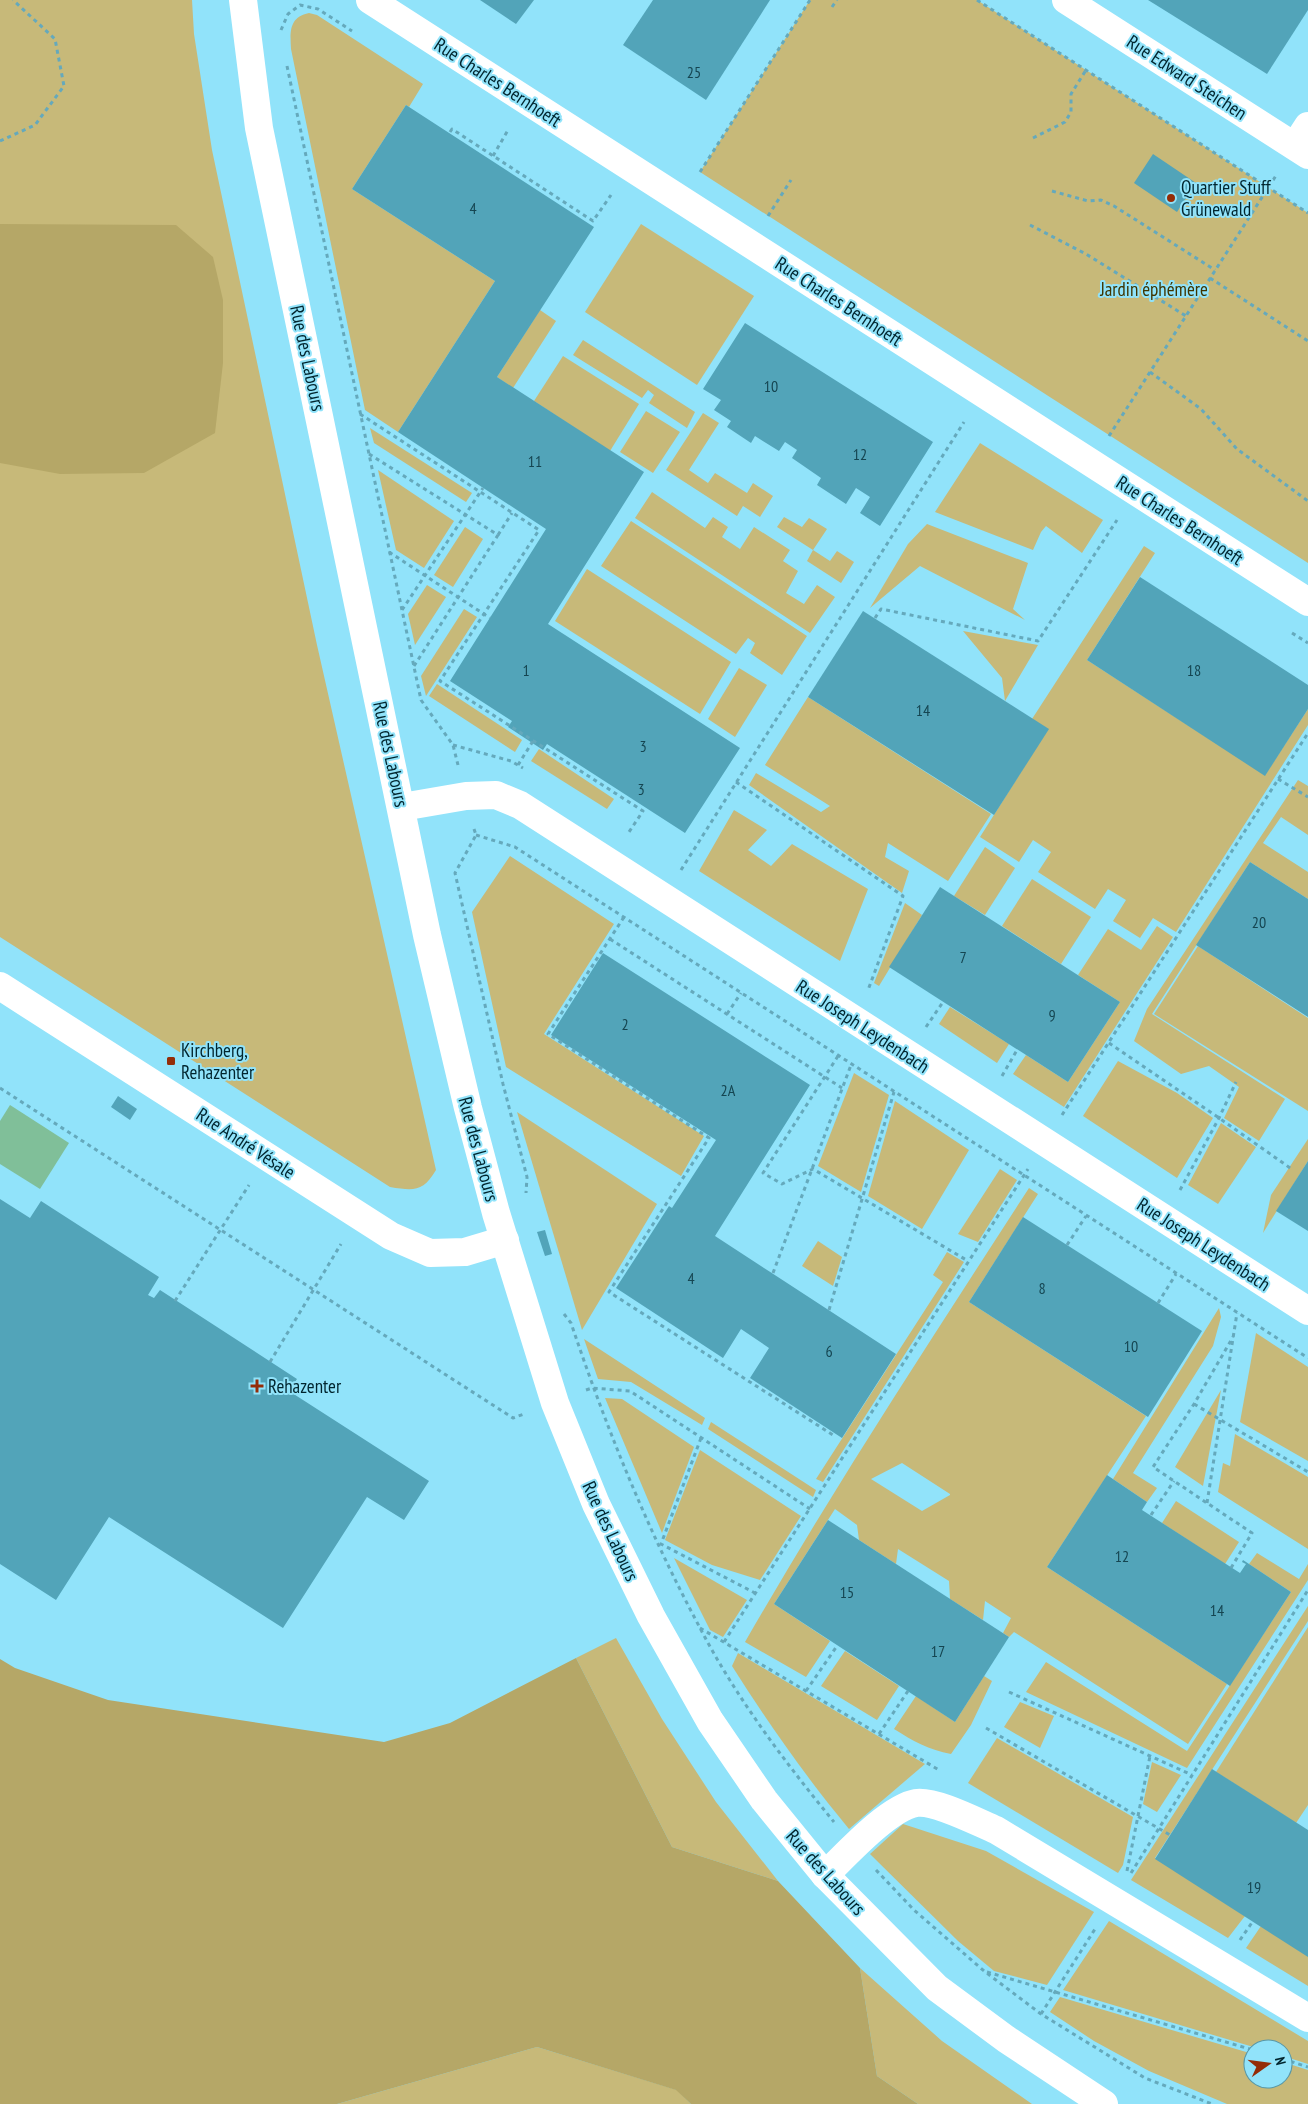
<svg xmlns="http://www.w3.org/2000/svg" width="1308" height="2104" viewBox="0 0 1308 2104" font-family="'PT Sans Narrow',sans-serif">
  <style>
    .green { fill: #c7b979; fill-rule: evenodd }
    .forest { fill: #b5a767 }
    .water { fill: #80bf99 }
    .building { fill: #52a4b9 }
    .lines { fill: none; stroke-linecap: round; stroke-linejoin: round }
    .path { stroke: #65a9bc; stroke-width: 3; stroke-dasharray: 4 4; stroke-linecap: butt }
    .street { stroke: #fff; stroke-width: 28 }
    .secondary { stroke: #fff; stroke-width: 28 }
    .poi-dot { fill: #942d08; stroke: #91e3fa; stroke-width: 2 }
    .labels { text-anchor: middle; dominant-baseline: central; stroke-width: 4; stroke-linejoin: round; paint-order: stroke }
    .number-label { font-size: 16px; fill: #154551 }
    .street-label { font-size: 19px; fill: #01252e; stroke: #91e3fa }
    .poi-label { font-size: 19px; fill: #01252e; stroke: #91e3fa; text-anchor: start }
    .park-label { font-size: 19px; fill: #3f3500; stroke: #91e3fa }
  </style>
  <rect width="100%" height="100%" fill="#91e3fa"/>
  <g class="green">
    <path d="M0,0h192l2,34 18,116 105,495 119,525c-13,22 -22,21 -46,17l-390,-250z"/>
    <polygon points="810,0 977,0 1308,213 1308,563 700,172"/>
    <path d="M309,13l8,2 106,69 -14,23 -3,-2 -54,84 143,92 -97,151 -33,-22 -74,-361c-1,-17 -2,-32 18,-36z"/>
    <polygon points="641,224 754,296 697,385 585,312"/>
    <polygon points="540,310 556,321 513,388 497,377"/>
    <polygon points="583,340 695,412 687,428 649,403 654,395 648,390 642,398 573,355"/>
    <polygon points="563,356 639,404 610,451 534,401"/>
    <polygon points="646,411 680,432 653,473 620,452"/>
    <polygon points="703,413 719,423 689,470 708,483 715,473 747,493 753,483 773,496 760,517 743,506 737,516 666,470"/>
    <polygon points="370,428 472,493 466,502 374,443"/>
    <polygon points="980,443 1103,520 1082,553 1046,526 1041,532 1033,550 935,512"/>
    <polygon points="378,470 454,521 424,568 396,550"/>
    <polygon points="652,492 705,528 713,517 728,527 722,537 740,549 754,527 790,550 783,561 798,571 786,593 804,604 817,585 835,597 810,633 635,518"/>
    <polygon points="784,517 802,527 809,518 827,529 813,550 830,561 837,551 854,562 841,583 807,561 813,550 777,527"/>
    <polygon points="631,521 807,636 782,675 750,653 755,643 748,638 736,654 601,566"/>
    <polygon points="927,524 1028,563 1013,609 1025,620 920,566 870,608 908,544"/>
    <polygon points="465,527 483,539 453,587 434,575"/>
    <polygon points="1144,546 1155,553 1087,660 1265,775 1308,709 1308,725 1176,932 1153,918 1140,938 1113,921 1126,900 1108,889 1095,909 1038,872 1051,852 1033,840 1019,862 980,837 1048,729 1032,719"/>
    <polygon points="587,569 731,662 700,714 555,621"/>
    <polygon points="427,585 446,597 415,645 408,614"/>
    <polygon points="464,609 477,617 426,696 421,676"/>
    <polygon points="963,631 1038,645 1005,701 1002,678"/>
    <polygon points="739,668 767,685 735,737 708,719"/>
    <polygon points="437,684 522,740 515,752 429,696"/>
    <polygon points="808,697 991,814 948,881 888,843 885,857 909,871 902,893 749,785 756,773 821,812 830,806 765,765"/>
    <polygon points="539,749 614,799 607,809 531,761"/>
    <polygon points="1298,780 1308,786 1308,835 1281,817 1263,843 1308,872 1308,899 1250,862 1152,1014 1285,1099 1259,1141 1224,1118 1239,1087 1209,1066 1181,1074 1134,1041 1147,1009"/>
    <polygon points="734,810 767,830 748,850 771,866 792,844 868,889 840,961 699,871"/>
    <polygon points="985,847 1015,868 985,915 954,896"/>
    <polygon points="510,856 614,924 544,1034 704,1136 681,1176 506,1067 472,912"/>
    <polygon points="1032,879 1091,917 1061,964 1002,926"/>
    <polygon points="905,903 922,915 879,986 874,983"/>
    <polygon points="1157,926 1173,937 1064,1107 1013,1074 1026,1055 1068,1082 1120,1002 1078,975 1108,929 1141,950"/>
    <polygon points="1198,946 1308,1018 1308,1111 1154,1014"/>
    <polygon points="950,1007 1009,1044 997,1063 939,1024"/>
    <polygon points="1118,1061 1177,1093 1213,1118 1177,1178 1083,1116"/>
    <polygon points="854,1073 889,1095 861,1192 818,1166"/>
    <polygon points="895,1101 969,1150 922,1229 868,1196"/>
    <polygon points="517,1112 657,1204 582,1330"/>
    <polygon points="1221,1123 1256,1147 1218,1204 1188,1185"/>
    <polygon points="1308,1139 1308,1161 1263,1233 1271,1195"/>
    <polygon points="1000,1169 1017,1180 978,1242 958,1234"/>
    <path d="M1029,1188l9,6 -69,108 177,114 -99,151 180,117 -39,60 -174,-112 -5,5 -6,-4 8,-15 -26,-17 -2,19 -33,-21 -1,-18 -51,-32 -2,15 -37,-24 -2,-15 -22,-16 -61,95 56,37 -24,36 -61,-35c89,-155 187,-304 284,-454zM902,1463l48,31v1l-28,16 -51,-32z"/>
    <polygon points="818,1241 842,1257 833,1286 802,1266"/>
    <polygon points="947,1252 964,1262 823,1482 816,1479 943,1282 933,1275"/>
    <polygon points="1219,1308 1221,1317 1213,1346 1133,1473 1157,1488 1147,1502 1113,1479"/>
    <polygon points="1256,1333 1308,1367 1308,1461 1240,1422"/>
    <polygon points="584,1339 705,1418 702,1425 631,1382 598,1379"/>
    <polygon points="1221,1390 1203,1486 1175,1467"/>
    <polygon points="605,1398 622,1399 694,1447 662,1533"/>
    <polygon points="711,1422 816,1490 813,1497 708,1429"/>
    <polygon points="1235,1434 1308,1477 1308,1549 1218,1492 1223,1463 1230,1466"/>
    <polygon points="700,1450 801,1516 760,1580 712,1565 665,1540"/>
    <polygon points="1176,1501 1239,1542 1225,1564 1162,1523"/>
    <polygon points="1257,1553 1299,1579 1308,1564 1308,1580 1187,1768 1026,1692 1046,1662 1187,1751 1291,1592 1249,1564"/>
    <polygon points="674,1558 747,1600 723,1637 710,1630"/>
    <polygon points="1308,1606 1308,1621 1155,1858 1245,1916 1228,1938 1131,1880"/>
    <polygon points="1308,1627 1308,1805 1296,1823 1216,1772"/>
    <polygon points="616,1638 662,1719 716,1802 778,1881 672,1847 576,1658"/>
    <polygon points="845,1651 899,1686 877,1720 821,1686"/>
    <path d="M738,1653l187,111 -76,65c-43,-52 -81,-106 -117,-163z"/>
    <path d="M984,1676l8,5 -21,44 -20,29c-22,-4 -38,-13 -57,-25l22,-33 39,26z"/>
    <polygon points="1020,1702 1054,1716 1040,1748 1004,1727"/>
    <polygon points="997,1738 1133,1817 1123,1865 1118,1873 968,1783"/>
    <polygon points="1152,1762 1181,1775 1157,1812 1143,1804"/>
    <polygon points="903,1824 986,1851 1094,1912 1047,1985 994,1971 958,1941 870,1854"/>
    <polygon points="1109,1921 1308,2041 1308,2064 1283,2056 1283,2049 1260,2049 1063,1990"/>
    <polygon points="1261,1926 1308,1931 1308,1986 1246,1948"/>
    <polygon points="860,1968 942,2041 1032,2104 918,2104 877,2076"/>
    <polygon points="1060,1997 1253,2054 1253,2079 1283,2079 1283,2062 1308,2070 1308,2104 1227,2104 1149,2071 1094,2041 1050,2012"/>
    <polygon points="537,2047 677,2090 691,2104 337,2104"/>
  </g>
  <g class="forest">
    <polygon points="0,224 176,225 213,257 223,300 223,363 215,433 144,473 60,474 0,463"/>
    <polygon points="576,1658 672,1847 778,1881 860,1968 877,2076 918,2104 691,2104 676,2090 537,2047 337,2104 0,2104 0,1659 15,1668 108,1700 384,1742 450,1723"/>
  </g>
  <polygon class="water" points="10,1105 69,1143 40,1189 0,1164 0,1121"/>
  <g class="building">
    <polygon points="480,0 534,0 516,24"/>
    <polygon points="653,0 770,0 706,100 623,45"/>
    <polygon points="1148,0 1308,0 1308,10 1267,74"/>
    <polygon points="406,105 594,227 497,377 644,472 548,624 740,748 685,833 547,744 543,750 508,727 512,721 450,681 546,529 398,432 495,281 352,189"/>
    <polygon points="1153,154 1196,183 1177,212 1134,183"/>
    <polygon points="745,323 933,442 880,526 860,513 870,497 856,488 846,504 817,485 821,478 792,458 797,450 785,442 779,451 755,436 751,443 727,427 731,421 714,410 721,400 703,389"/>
    <polygon points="1140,577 1308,685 1308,709 1265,776 1087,660"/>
    <polygon points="863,611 1049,729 994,815 808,697"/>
    <polygon points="1250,862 1308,899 1308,1017 1196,945"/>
    <polygon points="940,887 1120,1002 1068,1082 889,967"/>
    <polygon points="603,953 810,1085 715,1236 896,1354 842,1438 750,1378 769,1348 741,1329 723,1358 616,1288 669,1206 672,1208 716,1140 551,1035"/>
    <polygon points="118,1096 137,1109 130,1120 111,1107"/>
    <polygon points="1308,1161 1308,1231 1276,1211"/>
    <polygon points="0,1199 30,1218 41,1201 159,1277 148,1295 154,1298 160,1290 297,1379 289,1391 429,1481 404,1520 367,1497 283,1628 109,1517 56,1600 0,1564"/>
    <polygon points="1023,1217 1202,1331 1148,1417 969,1302"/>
    <polygon points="545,1230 552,1254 545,1256 537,1232"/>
    <polygon points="1107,1475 1147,1502 1142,1510 1240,1573 1246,1564 1242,1562 1243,1560 1291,1592 1230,1686 1047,1567"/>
    <polygon points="828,1520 1009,1637 955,1722 774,1604"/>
    <polygon points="1212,1769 1308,1830 1308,1957 1155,1859"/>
  </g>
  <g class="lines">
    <g class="path">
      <polyline points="977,0 1308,213"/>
      <polyline points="832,7 837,0"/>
      <polyline points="281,30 288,14 300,5 318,9 352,31"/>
      <polyline points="287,66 421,700 453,745 458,765"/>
      <polyline points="450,132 452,129 593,221 611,195"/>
      <polyline points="1033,138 1065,122 1071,112 1071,94 1086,70"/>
      <polyline points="0,141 35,125 64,86 55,39 13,0"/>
      <polyline points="493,156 508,130"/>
      <polyline points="700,172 810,0"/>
      <polyline points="1052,191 1088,201 1101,200 1114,206 1215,270"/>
      <polyline points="768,216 791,180"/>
      <polyline points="1030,225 1086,254 1186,316"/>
      <polyline points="1210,278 1308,341"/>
      <polyline points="1150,372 1201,409 1237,449 1308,501"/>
      <polyline points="360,414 539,530 440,681 643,811 627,835"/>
      <polyline points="1109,436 1277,174"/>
      <polyline points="369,454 498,535 414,666"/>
      <polyline points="498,535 512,513"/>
      <polyline points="389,552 490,618"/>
      <polyline points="402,610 483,488"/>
      <polyline points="875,618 881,609 1038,641 1117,520"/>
      <polyline points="1292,633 1308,643"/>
      <polyline points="453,745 511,761 523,768"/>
      <polyline points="518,765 533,741"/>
      <polyline points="1278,779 1308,797"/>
      <polyline points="736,782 903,896 868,990"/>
      <polyline points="474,829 476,835 455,873 503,1084 527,1177 526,1193"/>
      <polyline points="476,835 515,847 1308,1358"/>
      <polyline points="681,870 964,422"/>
      <polyline points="624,917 548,1034 709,1138 609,1292 833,1435"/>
      <polyline points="610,939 842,1088"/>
      <polyline points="727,1014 741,993"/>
      <polyline points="926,1027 943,1002"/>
      <polyline points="1109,1043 1219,1118 1293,1170"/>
      <polyline points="838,1056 763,1173 782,1184 813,1169 968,1261"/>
      <polyline points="1002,1076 1017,1050"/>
      <polyline points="0,1088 513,1418 524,1414"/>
      <polyline points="1062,1115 1308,733"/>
      <polyline points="1180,1190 1219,1118 1236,1082"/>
      <polyline points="1067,1245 1086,1216"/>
      <polyline points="773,1273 851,1065"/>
      <polyline points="175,1301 249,1185"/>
      <polyline points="1158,1303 1176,1274"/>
      <polyline points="829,1310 894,1092"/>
      <path d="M564,1314l7,9c35,104 76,206 128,303 36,70 85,135 135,196"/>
      <polyline points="270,1362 341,1244"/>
      <polyline points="586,1390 592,1388 630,1391 810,1509"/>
      <polyline points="1194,1404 1308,1472"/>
      <polyline points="701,1438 661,1544 755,1593"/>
      <polyline points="1207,1503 1237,1313"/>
      <polyline points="1151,1515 1174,1481"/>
      <polyline points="1231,1568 1252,1533 1153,1467 1194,1404 1233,1337"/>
      <polyline points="700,1628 939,1770"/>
      <polyline points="724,1642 1028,1169"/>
      <polyline points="806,1691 837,1646"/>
      <polyline points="1009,1692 1192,1775"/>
      <polyline points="986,1728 1170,1835"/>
      <polyline points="879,1734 908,1691"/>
      <polyline points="876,1870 914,1910 984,1971 1041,2014 1145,2078 1212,2104"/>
      <polyline points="1127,1871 1150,1756"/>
      <polyline points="1131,1873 1308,1590"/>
      <polyline points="1240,1940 1253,1921"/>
      <polyline points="987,1972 1253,2050"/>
      <polyline points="1041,2014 1095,1929"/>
      <polyline points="1283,2059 1308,2067"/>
    </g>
    <g class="street">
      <polyline points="370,0 1308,602"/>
      <polyline points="1066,0 1308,155"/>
      <polyline points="1295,146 1308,126"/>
      <polyline points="402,807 466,796 496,795 520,805 1308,1311"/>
      <polyline points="0,986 391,1236 430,1253 465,1252 505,1240"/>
      <path d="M825,1875c21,-20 63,-67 91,-72 19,-3 61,19 80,27l312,188"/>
    </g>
    <polyline class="secondary" points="243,0 259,128 427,935 468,1108 496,1213 555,1403 596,1504 651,1616 710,1721 764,1800 825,1875 937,1988 1006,2039 1104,2104"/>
  </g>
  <g class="poi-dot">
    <circle cx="1171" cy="198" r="5"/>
    <rect x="166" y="1056" width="10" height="10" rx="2.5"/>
    <path d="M254.5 1378.5h5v5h5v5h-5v5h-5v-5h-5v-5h5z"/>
  </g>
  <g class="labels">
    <g class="number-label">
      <text x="694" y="72">25</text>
      <text x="473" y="208">4</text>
      <text x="771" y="386">10</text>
      <text x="860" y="454">12</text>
      <text x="535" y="461">11</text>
      <text x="526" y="670">1</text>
      <text x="1194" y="670">18</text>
      <text x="923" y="710">14</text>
      <text x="643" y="746">3</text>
      <text x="641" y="789">3</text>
      <text x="1259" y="922">20</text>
      <text x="963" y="957">7</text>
      <text x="1052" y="1015">9</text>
      <text x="625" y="1024">2</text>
      <text x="728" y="1090">2A</text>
      <text x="691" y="1278">4</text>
      <text x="1042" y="1288">8</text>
      <text x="1131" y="1346">10</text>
      <text x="829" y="1351">6</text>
      <text x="1122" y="1556">12</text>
      <text x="847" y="1592">15</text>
      <text x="1217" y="1610">14</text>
      <text x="938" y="1651">17</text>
      <text x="1254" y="1887">19</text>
    </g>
    <g class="street-label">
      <text transform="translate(1187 77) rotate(33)">Rue Edward Steichen</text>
      <text transform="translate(498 82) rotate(33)">Rue Charles Bernhoeft</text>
      <text transform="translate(839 301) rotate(33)">Rue Charles Bernhoeft</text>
      <text transform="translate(308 358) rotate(78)">Rue des Labours</text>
      <text transform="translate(1180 520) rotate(33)">Rue Charles Bernhoeft</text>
      <text transform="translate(391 754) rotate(78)">Rue des Labours</text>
      <text transform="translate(863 1026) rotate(33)">Rue Joseph Leydenbach</text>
      <text transform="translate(246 1143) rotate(33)">Rue André Vésale</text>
      <text transform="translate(479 1149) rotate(75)">Rue des Labours</text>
      <text transform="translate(1204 1244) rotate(33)">Rue Joseph Leydenbach</text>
      <text transform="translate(611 1531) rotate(65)">Rue des Labours</text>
      <text transform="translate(826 1872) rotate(48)">Rue des Labours</text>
    </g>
    <g class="poi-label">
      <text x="1181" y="187">Quartier Stuff<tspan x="1181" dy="22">Grünewald</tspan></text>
      <text x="181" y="1050">Kirchberg,<tspan x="181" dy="22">Rehazenter</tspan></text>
      <text x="268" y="1386">Rehazenter</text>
    </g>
    <g class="park-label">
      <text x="1154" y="289">Jardin éphémère</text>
    </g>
  </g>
  <g transform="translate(1268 2064) rotate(76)"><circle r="24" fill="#91e3fa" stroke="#5797a8"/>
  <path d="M0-4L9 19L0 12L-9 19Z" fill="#942d08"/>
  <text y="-8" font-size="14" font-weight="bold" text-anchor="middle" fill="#01252e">N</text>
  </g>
</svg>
